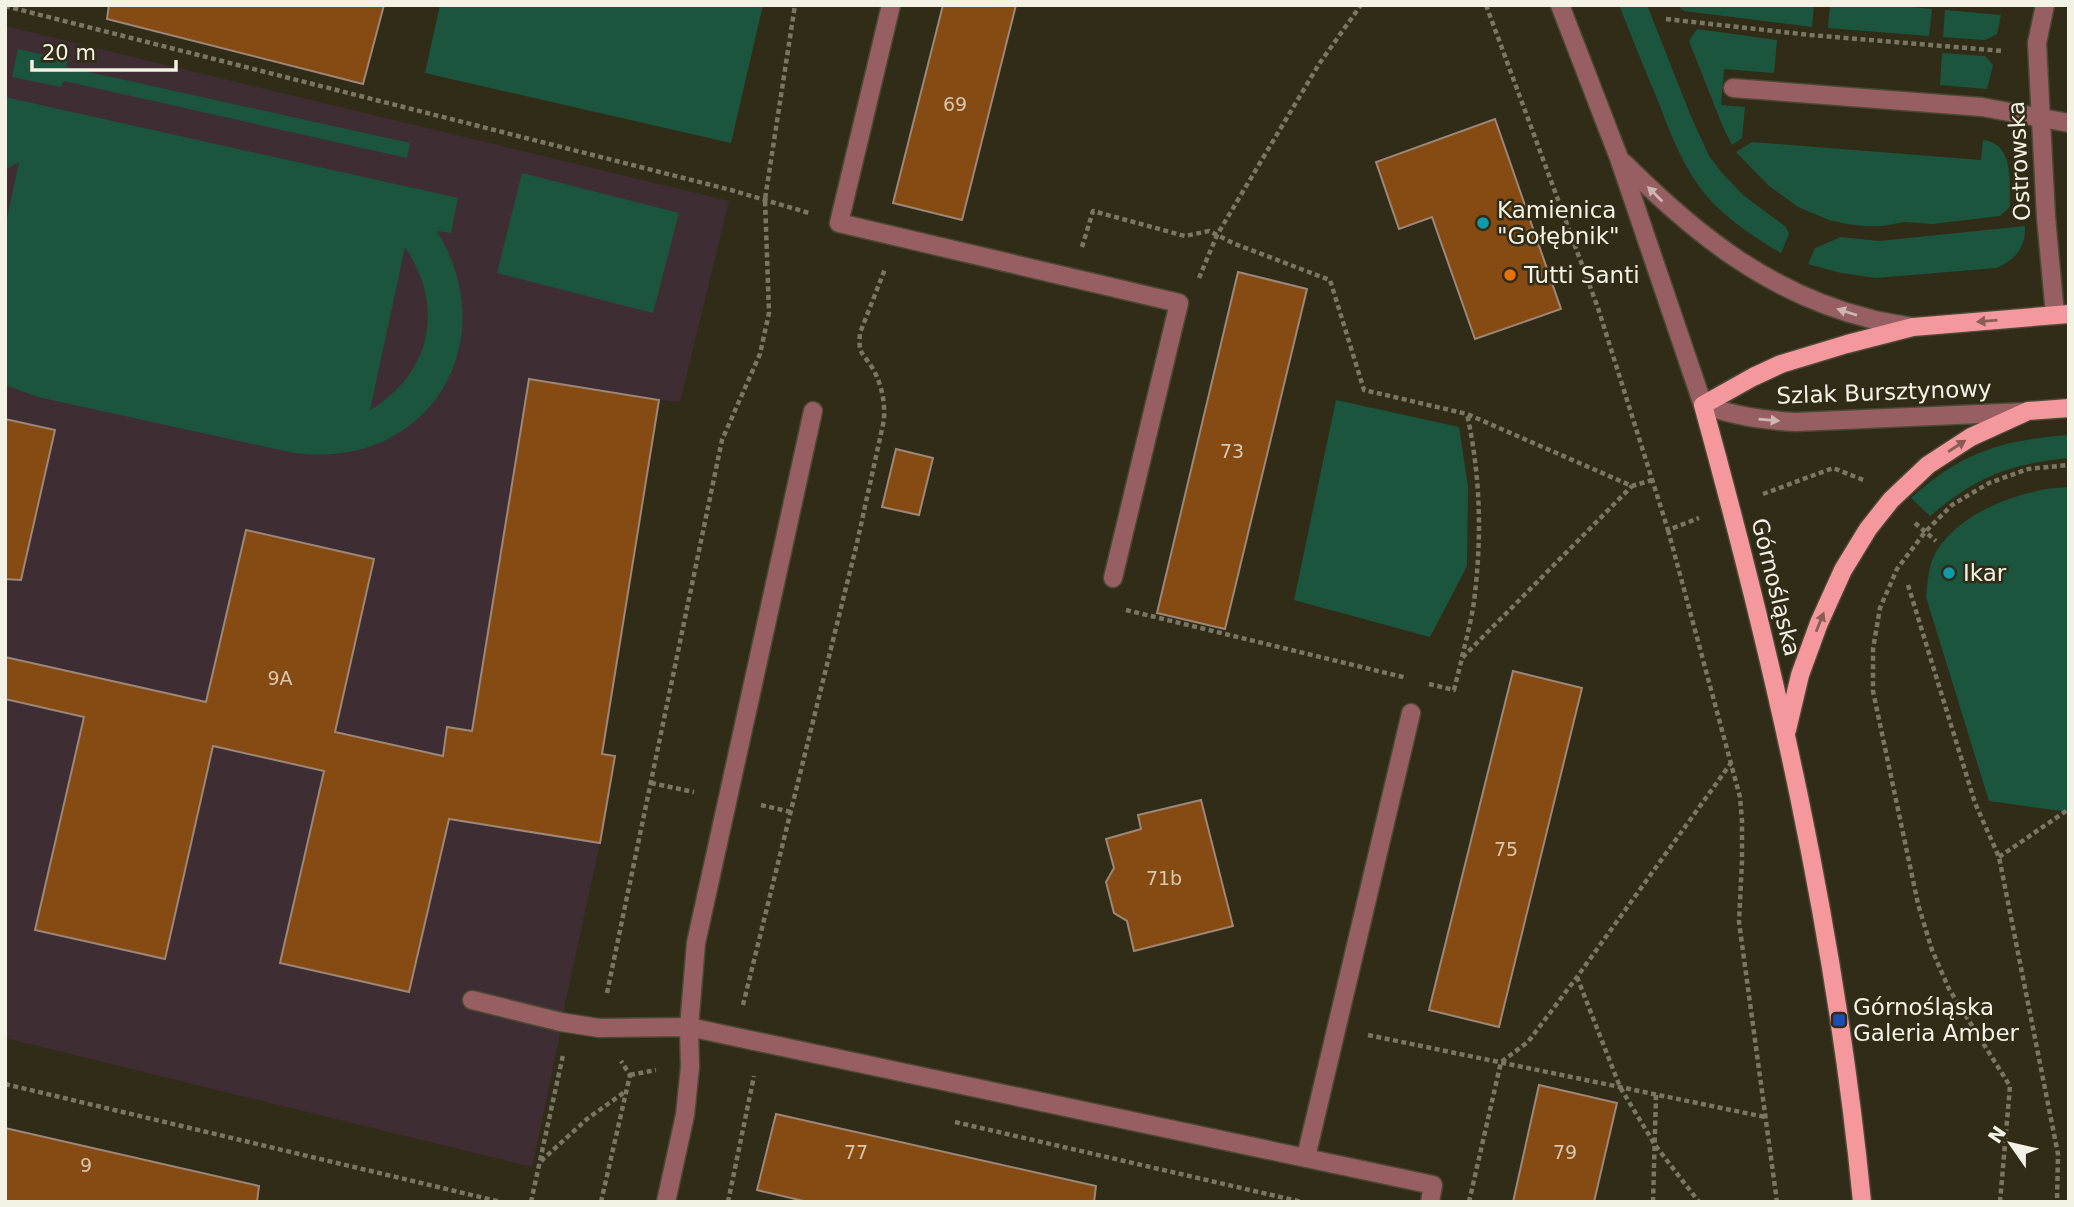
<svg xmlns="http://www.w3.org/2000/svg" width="2074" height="1207" viewBox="0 0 2074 1207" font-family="'DejaVu Sans',sans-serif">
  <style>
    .education { fill: #3f2d34 }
    .green { fill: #1c553e; fill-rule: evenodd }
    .building { fill: #854b13; stroke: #9c8778; stroke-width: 2 }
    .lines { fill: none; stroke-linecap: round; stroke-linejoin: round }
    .minor-casing { stroke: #4c4835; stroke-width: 21 }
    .major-casing { stroke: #4c4835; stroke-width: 21 }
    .path { stroke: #7a7664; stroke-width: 4.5; stroke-dasharray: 5 3.5; stroke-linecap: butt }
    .minor { stroke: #975f62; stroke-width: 18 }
    .major { stroke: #f4989e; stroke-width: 18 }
    .oneway { fill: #cfb7b1 }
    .oneway2 { fill: #895d54 }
    .culture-dot { fill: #0f9aa8; stroke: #312c18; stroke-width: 2.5 }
    .food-dot { fill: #e8710a; stroke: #312c18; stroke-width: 2.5 }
    .transit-dot { fill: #1a4fb4; stroke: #312c18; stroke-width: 2.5 }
    .labels { text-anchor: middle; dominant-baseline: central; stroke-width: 5; stroke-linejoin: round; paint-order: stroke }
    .number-label { font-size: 19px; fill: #d8c8b0 }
    .street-label { font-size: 23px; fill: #f4f1e5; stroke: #312c18 }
    .poi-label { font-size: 23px; fill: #f4f1e5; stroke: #312c18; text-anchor: start }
  </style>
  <rect width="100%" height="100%" fill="#312c18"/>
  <polygon class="education" points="5,26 729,201 680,402 659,400 602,754 615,756 600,843 561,1022 559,1040 532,1167 5,1038"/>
  <g class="green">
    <polygon points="440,5 763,5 731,143 425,73"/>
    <path d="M1619,5h28l43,109 19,42 13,17 21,22 43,32 3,7 -8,19c-24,-14 -47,-29 -66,-48 -29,-29 -45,-72 -59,-109 -13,-30 -25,-61 -37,-91z"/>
    <polygon points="1677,5 1814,5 1812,27 1684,11"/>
    <polygon points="1830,5 1889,5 1932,9 1929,36 1828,28"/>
    <polygon points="1945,10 2001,15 1997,34 1985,40 1943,37"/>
    <polygon points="1697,29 1777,40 1774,73 1724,69 1721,105 1745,107 1742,138 1732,145 1723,127 1689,41"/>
    <polygon points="18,49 68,60 66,67 410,143 407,158 64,81 61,87 12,77"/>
    <polygon points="1942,53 1985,56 1993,65 1987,89 1940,85"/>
    <path d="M5,97l453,101 -7,35 -14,-2c69,113 -10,240 -143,222l-256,-56 -33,-12v-157l14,-66 -14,8zM405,247c40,59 27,126 -35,163z"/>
    <path d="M1983,140c32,4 26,42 27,67l-10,9 -68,8 -28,-2 -21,4h-19l-17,-2 -18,-4 -31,-13 -29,-21 -33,-34 16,-10 229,18z"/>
    <polygon points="522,173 679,213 653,313 497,273"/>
    <path d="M2025,226c1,20 -9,34 -29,42l-120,10 -35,-5 -33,-9 7,-16 26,-11 38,4z"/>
    <polygon points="1336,400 1459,427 1468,487 1467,566 1430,637 1294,600"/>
    <path d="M2069,435v23c-61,6 -93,19 -139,58l-19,-18c51,-46 90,-58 158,-63z"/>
    <path d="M2069,487v325l-80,-11 -63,-204c2,-15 2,-33 11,-47 21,-32 63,-51 100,-59 10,-3 21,-3 32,-4z"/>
  </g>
  <g class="building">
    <polygon points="109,5 384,5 363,84 107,19"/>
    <polygon points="943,5 1016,5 962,220 893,203"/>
    <polygon points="1495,119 1561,309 1475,339 1432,217 1399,229 1376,162"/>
    <polygon points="1238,272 1307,289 1225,629 1157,613"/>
    <polygon points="529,379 659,400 602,754 615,756 600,843 449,819 409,992 280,963 324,771 213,746 165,959 35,930 84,717 5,699 5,657 206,702 246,530 374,559 335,732 443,756 447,727 472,731"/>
    <polygon points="5,419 55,430 21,580 5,579"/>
    <polygon points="896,449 933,458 919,515 882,507"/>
    <polygon points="1513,671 1582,688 1499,1027 1429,1010"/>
    <polygon points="1201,800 1233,926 1134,951 1127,921 1114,913 1106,882 1114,868 1106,839 1141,829 1138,815"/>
    <polygon points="1539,1085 1617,1103 1594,1202 1513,1202"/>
    <polygon points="776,1114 1096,1186 1094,1202 808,1202 757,1190"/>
    <polygon points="5,1128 259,1186 257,1202 5,1202"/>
  </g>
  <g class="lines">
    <defs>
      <g id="minor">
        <polyline points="891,5 839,223 1179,303 1113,578"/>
        <path d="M1560,5l59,153 84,247c33,11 58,15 93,17l229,-10"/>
        <polyline points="2045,5 2037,43 2046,217 2055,315"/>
        <polyline points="1733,88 1982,107 2069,123"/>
        <path d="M1624,163c72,72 146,131 247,156 14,4 28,5 42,8"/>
        <polyline points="472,1000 561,1022 599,1028 689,1027 1433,1185 1430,1202"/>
        <polyline points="1306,1157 1411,713"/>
        <polyline points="666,1202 685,1115 690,1067 689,1027 696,943 813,411"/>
      </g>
      <g id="major">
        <polyline points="1787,730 1800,675 1819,623 1843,570 1868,529 1891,500 1928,465 1971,437 2028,411 2069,408"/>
        <path d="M1862,1202c-26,-270 -87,-536 -159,-797l50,-28 28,-13 66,-20 66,-17 156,-13"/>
      </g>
    </defs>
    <use href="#minor" class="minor-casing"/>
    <use href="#major" class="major-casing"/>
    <g class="path">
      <polyline points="1486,5 1598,308 1668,530 1699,518"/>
      <polyline points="5,6 731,190 809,213"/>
      <polyline points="1666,19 1810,35 2003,51"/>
      <polyline points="1082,247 1093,211 1185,236 1209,231 1235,244 1330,280 1364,390 1467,414 1632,486 1652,480"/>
      <polyline points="1199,278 1217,235 1319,64 1361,5"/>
      <polyline points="1763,494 1833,468 1866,481"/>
      <polyline points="1915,523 1936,541"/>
      <polyline points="1668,530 1740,797 1742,821 1742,861 1739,922 1777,1202"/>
      <polyline points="1908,585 1975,803 1999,857 2058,1154 2057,1202"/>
      <polyline points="1126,610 1407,678"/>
      <path d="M1462,657c5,-21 11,-43 13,-64 7,-61 5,-120 -8,-179"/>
      <polyline points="1429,684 1454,690 1462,658 1632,486"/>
      <polyline points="651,783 694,792"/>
      <polyline points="761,805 791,812"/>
      <polyline points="1999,857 2069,809"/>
      <polyline points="1577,977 1620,1087 1655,1145 1699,1202"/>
      <polyline points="607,993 722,440 760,354 769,313 765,199 795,5"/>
      <path d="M743,1005l114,-462 27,-123c1,-18 -2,-35 -11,-51 -10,-17 -15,-13 -13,-36l25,-64"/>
      <polyline points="1368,1035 1765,1117"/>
      <polyline points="630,1075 656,1070"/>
      <polyline points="5,1084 501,1202"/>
      <polyline points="955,1122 1302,1202"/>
      <polyline points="541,1161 587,1119 626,1091"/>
      <polyline points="531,1202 563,1055"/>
      <polyline points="601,1202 630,1075 621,1061"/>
      <polyline points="728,1202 754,1076"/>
      <polyline points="1469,1202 1501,1062 1528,1042 1577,977 1731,763"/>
      <polyline points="1653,1202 1656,1095"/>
      <polyline points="2000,1202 2010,1086 1949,989 1932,950 1918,904 1873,691 1873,649 1880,608 1897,569 1925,532 1952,505 1989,483 2028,469 2069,465"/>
    </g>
    <use href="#minor" class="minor"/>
    <use href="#major" class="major"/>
  </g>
  <defs><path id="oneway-solid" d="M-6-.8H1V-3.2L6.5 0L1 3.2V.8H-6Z" transform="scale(1.75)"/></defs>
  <g class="oneway">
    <use href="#oneway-solid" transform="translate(1655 194) rotate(-135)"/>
    <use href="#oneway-solid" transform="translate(1847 312) rotate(-162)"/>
    <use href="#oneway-solid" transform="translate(1769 420) rotate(5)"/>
  </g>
  <g class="oneway2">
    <use href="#oneway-solid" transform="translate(1987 321) rotate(175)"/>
    <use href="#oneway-solid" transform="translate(1957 446) rotate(-33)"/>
    <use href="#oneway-solid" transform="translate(1820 622) rotate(-68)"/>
  </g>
  <g class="culture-dot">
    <circle cx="1483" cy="223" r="7"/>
    <circle cx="1949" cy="573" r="7"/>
  </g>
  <circle class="food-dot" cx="1510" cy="275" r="7"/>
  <rect class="transit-dot" x="1832" y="1013" width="14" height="14" rx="3.5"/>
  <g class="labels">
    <g class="number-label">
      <text x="955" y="104">69</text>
      <text x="1232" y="451">73</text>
      <text x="280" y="678">9A</text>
      <text x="1506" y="849">75</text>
      <text x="1164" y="878">71b</text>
      <text x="856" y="1152">77</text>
      <text x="1565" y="1152">79</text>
      <text x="86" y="1165">9</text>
    </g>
    <g class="street-label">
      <text transform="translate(2019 161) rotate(-93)">Ostrowska</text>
      <text transform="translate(1884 392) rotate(-2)">Szlak Bursztynowy</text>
      <text transform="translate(1776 587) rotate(76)">Górnośląska</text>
    </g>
    <g class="poi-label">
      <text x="1497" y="210">Kamienica<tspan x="1497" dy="26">"Gołębnik"</tspan></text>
      <text x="1524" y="275">Tutti Santi</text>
      <text x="1963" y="573">Ikar</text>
      <text x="1853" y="1007">Górnośląska<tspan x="1853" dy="26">Galeria Amber</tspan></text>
    </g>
  </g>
  <rect width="2074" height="1207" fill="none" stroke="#f4f1e5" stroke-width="14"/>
  <g transform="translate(2011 1144) rotate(304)" stroke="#312c18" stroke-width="5" paint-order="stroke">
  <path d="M0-5L12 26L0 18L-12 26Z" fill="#f4f1e5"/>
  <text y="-10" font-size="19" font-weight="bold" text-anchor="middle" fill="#f4f1e5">N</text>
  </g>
  <path d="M32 60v10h144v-10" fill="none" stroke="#f4f1e5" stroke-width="3.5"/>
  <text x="42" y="60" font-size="21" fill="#f4f1e5" stroke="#312c18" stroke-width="5" paint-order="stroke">20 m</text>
</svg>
